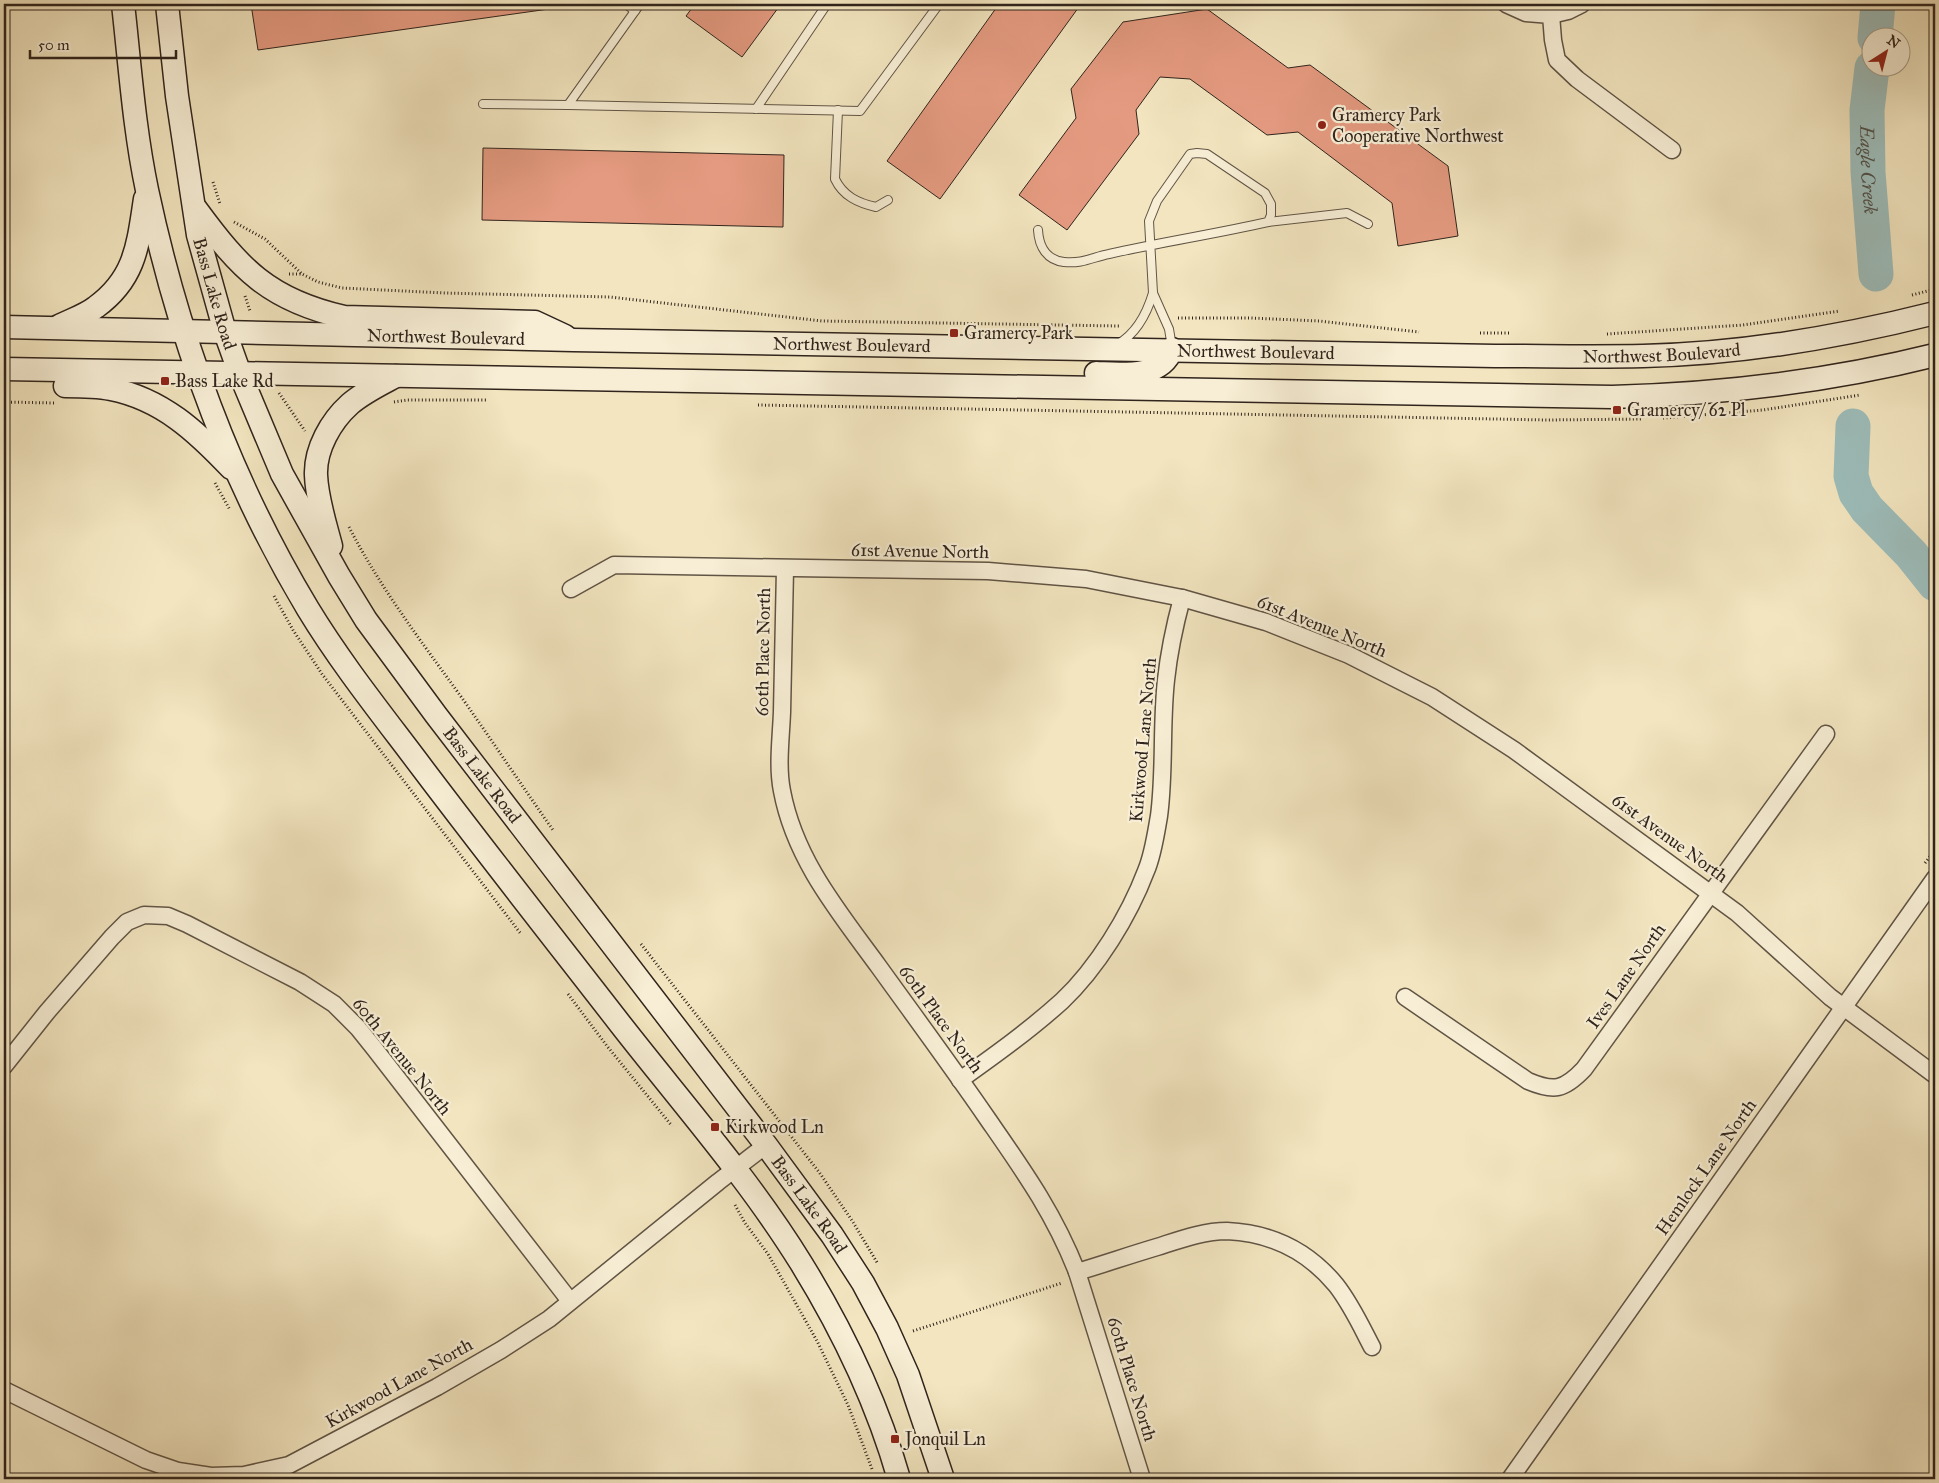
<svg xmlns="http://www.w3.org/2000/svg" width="1939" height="1483" viewBox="0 0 1939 1483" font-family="'IM FELL Great Primer',serif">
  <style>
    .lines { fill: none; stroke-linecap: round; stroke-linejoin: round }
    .river { stroke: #9dbdba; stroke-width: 35 }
    .building { fill: #e49a80; stroke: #30241c }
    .service-casing { stroke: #605445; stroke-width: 10 }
    .minor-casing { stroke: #605445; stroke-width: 19 }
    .secondary-casing { stroke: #30241c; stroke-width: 25 }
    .path { stroke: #30241c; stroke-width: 3; stroke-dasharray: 1 2.5; stroke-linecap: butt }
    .service { stroke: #f7eed5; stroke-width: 8 }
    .minor { stroke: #f7eed5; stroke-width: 16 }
    .secondary { stroke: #f7eed5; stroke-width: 22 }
    .poi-dot { fill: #8f2418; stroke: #f7eed5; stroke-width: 2 }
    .labels { text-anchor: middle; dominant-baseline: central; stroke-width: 4.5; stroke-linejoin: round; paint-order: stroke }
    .poi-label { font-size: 18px; fill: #30241c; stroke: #f7eed5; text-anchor: start }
    .street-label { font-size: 18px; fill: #30241c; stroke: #f7eed5 }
    .water-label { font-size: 19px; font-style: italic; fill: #51524b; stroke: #f7eed5 }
  </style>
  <rect width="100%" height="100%" fill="#f2e5bf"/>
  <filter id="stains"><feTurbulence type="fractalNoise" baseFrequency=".004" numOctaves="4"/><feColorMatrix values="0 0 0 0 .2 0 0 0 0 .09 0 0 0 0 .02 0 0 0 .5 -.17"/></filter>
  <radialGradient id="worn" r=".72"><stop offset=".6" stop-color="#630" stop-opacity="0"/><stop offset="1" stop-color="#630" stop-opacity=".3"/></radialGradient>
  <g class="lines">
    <g class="river">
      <polyline points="1875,38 1878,4"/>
      <path id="s1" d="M1872,68l-5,42 1,62 8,102"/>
      <polyline points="1853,426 1851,476 1856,493 1867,509 1911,554 1935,584"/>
    </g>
  </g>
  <g class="building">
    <polygon points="251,4 555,4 556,8 258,50"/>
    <polygon points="695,4 781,4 742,57 686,16"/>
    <polygon points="999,4 1081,4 940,199 887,161"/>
    <polygon points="1207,9 1288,68 1310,65 1448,166 1458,236 1398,246 1392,203 1298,132 1267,135 1190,79 1160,77 1136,110 1139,134 1067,230 1019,195 1076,118 1071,89 1123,22"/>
    <polygon points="483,148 784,155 783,227 482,220"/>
  </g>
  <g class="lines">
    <defs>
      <g id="service">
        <polyline points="626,4 635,11"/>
        <polyline points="640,4 568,105 860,111 939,4"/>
        <polyline points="483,104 568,105"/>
        <polyline points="756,109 827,4"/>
        <path d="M838,110l-3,69c8,17 23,24 41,28l12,-7"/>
        <polyline points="1268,222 1347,213 1368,224"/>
        <path d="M1038,230c1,17 9,30 26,32 19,2 29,-5 45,-8 53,-12 106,-20 159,-32l3,-7v-11l-6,-11 -58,-39 -10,-1 -7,1 -33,47 -8,20 4,72 16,36 3,18"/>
        <path d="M1118,344c19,-11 29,-31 35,-51"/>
      </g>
      <g id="minor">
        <polyline points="1506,4 1526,13 1551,15 1553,40 1557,60 1577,79 1672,150"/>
        <polyline points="1551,15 1568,11 1582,4"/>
        <path d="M785,569c-1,48 -2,95 -3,143 -1,26 -5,54 0,79 13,69 57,121 97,176 36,50 73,100 108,151 36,52 67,95 90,154l65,207"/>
        <polyline points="571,589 614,565 988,571 1086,579 1182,598 1266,622 1349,655 1432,697 1514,750 1737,913 1830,997 1935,1075"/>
        <path d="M1405,997l123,84c26,11 36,9 56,-12l242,-335"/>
        <polyline points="4,1066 47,1012 112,937 127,922 144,915 168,916 187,924 300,982 334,1004 358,1028 374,1048 570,1301"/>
        <path d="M960,1080c35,-25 70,-50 102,-79 35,-33 67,-85 84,-130 7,-16 10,-38 13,-55 6,-45 2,-91 7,-136 3,-28 9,-56 16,-82"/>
        <path d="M1077,1272c27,-8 53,-17 80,-25 22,-7 46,-16 70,-16 45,2 81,20 109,54 15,19 25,41 36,62"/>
        <polyline points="4,1390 146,1460 178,1471 211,1476 244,1475 289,1465 437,1387 501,1350 549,1319 718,1182 766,1145"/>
        <polyline points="1510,1479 1935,878"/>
      </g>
      <g id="secondary">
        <path d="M123,4c7,62 11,124 24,186 31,146 84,291 161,419 34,56 76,108 115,160 65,86 132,171 198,256 61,78 128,154 180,238 42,68 76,139 98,216"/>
        <path id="s2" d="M167,4l10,92 21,139 27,97 15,42 42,100 57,102 27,44 70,95 330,430 66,90 31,48 24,45 21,47 35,104"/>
        <path d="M196,209c44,60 73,91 148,108l191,5 30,14"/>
        <path d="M59,326c12,-6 27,-11 37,-19 40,-29 42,-63 49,-108"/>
        <path id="s3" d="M4,327l569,13 922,16c49,0 99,1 148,0 99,-2 197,-19 292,-43"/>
        <path d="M4,369l1608,28c111,-3 215,-15 323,-42"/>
        <path d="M1096,373c26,1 65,6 76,-24"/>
        <path d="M65,386c15,0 31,0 46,3 51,10 86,43 120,79"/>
        <path d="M331,546c-6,-23 -14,-47 -15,-71 -1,-26 15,-54 34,-71 14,-12 31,-20 46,-28"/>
      </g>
    </defs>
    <use href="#service" class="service-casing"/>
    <use href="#minor" class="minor-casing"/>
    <use href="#secondary" class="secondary-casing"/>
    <g class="path">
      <polyline points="213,182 220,204"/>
      <polyline points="234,222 265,239 302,274"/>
      <polyline points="289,274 302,274 318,282 342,288 445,293 610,297 822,321 1119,326"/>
      <polyline points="1912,295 1935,289"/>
      <polyline points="245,296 250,311"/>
      <polyline points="1178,318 1251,318 1319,321 1419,332"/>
      <polyline points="1480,333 1511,333"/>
      <polyline points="1607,334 1743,325 1840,311"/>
      <polyline points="279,393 305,431"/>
      <polyline points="4,402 54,403"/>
      <polyline points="394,402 407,400 487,400"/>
      <polyline points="758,405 1547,420 1642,419"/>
      <polyline points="1663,418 1763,410 1860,395"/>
      <polyline points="215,483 230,510"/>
      <path d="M349,527c32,62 72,114 113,171 31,44 60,88 91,132"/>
      <polyline points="274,596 293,630 322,674 521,934"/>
      <polyline points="1925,863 1935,850"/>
      <polyline points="641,944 819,1172 853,1222 878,1264"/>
      <polyline points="568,994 607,1046 672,1126"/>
      <polyline points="735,1205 745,1223 768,1254 817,1341 848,1405 872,1469"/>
      <polyline points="913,1331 1062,1283"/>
    </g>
    <use href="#service" class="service"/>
    <use href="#minor" class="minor"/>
    <use href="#secondary" class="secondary"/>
  </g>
  <g class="poi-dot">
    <circle cx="1322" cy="125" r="5"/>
    <rect x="949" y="328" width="10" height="10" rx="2.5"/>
    <rect x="160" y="376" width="10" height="10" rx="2.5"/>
    <rect x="1612" y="405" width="10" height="10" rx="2.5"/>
    <rect x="710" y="1122" width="10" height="10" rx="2.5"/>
    <rect x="890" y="1434" width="10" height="10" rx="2.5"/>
  </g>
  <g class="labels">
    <g class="poi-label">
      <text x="1332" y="115">Gramercy Park<tspan x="1332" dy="21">Cooperative Northwest</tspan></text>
      <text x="964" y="333">Gramercy Park</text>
      <text x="175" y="381">Bass Lake Rd</text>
      <text x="1627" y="410">Gramercy/ 62 Pl</text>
      <text x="725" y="1127">Kirkwood Ln</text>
      <text x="905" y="1439">Jonquil Ln</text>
    </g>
    <g class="street-label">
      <text stroke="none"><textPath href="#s2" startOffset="294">Bass Lake Road</textPath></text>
      <text stroke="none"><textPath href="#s3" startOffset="442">Northwest Boulevard</textPath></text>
      <text stroke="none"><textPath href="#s3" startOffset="848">Northwest Boulevard</textPath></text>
      <text stroke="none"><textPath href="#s3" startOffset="1252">Northwest Boulevard</textPath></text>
      <text stroke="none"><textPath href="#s3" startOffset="1658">Northwest Boulevard</textPath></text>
      <text transform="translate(920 551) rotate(1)">61st Avenue North</text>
      <text transform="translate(1322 626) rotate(22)">61st Avenue North</text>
      <text transform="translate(763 652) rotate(-89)">60th Place North</text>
      <text transform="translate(1143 740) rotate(-85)">Kirkwood Lane North</text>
      <text stroke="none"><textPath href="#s2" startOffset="849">Bass Lake Road</textPath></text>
      <text transform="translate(1670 838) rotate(36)">61st Avenue North</text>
      <text transform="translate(1626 976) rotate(-55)">Ives Lane North</text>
      <text transform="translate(941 1019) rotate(54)">60th Place North</text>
      <text transform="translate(402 1056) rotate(51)">60th Avenue North</text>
      <text transform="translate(1706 1167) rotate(-55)">Hemlock Lane North</text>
      <text stroke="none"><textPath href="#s2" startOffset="1389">Bass Lake Road</textPath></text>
      <text transform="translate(1132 1379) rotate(73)">60th Place North</text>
      <text transform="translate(399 1383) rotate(-29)">Kirkwood Lane North</text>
    </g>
    <g class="water-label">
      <text stroke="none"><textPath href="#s1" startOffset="102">Eagle Creek</textPath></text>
    </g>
  </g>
  <rect width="1939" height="1483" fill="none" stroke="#f2e5bf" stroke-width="20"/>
  <rect x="5" y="5" width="1929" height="1473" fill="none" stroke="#30241c" stroke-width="2.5"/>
  <rect x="10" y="10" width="1919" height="1463" fill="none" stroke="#30241c"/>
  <g transform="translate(1886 52) rotate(36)"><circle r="24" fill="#f7eed5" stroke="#a79d8b"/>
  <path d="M0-4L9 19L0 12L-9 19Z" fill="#8f2418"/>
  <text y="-8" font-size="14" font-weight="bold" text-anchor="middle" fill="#30241c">N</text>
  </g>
  <path d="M30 50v8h146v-8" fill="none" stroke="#30241c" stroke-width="2.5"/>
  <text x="38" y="50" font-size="15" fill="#30241c" stroke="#f7eed5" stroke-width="4" paint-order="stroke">50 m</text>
  <rect width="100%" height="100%" filter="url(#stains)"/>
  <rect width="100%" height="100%" fill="url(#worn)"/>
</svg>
